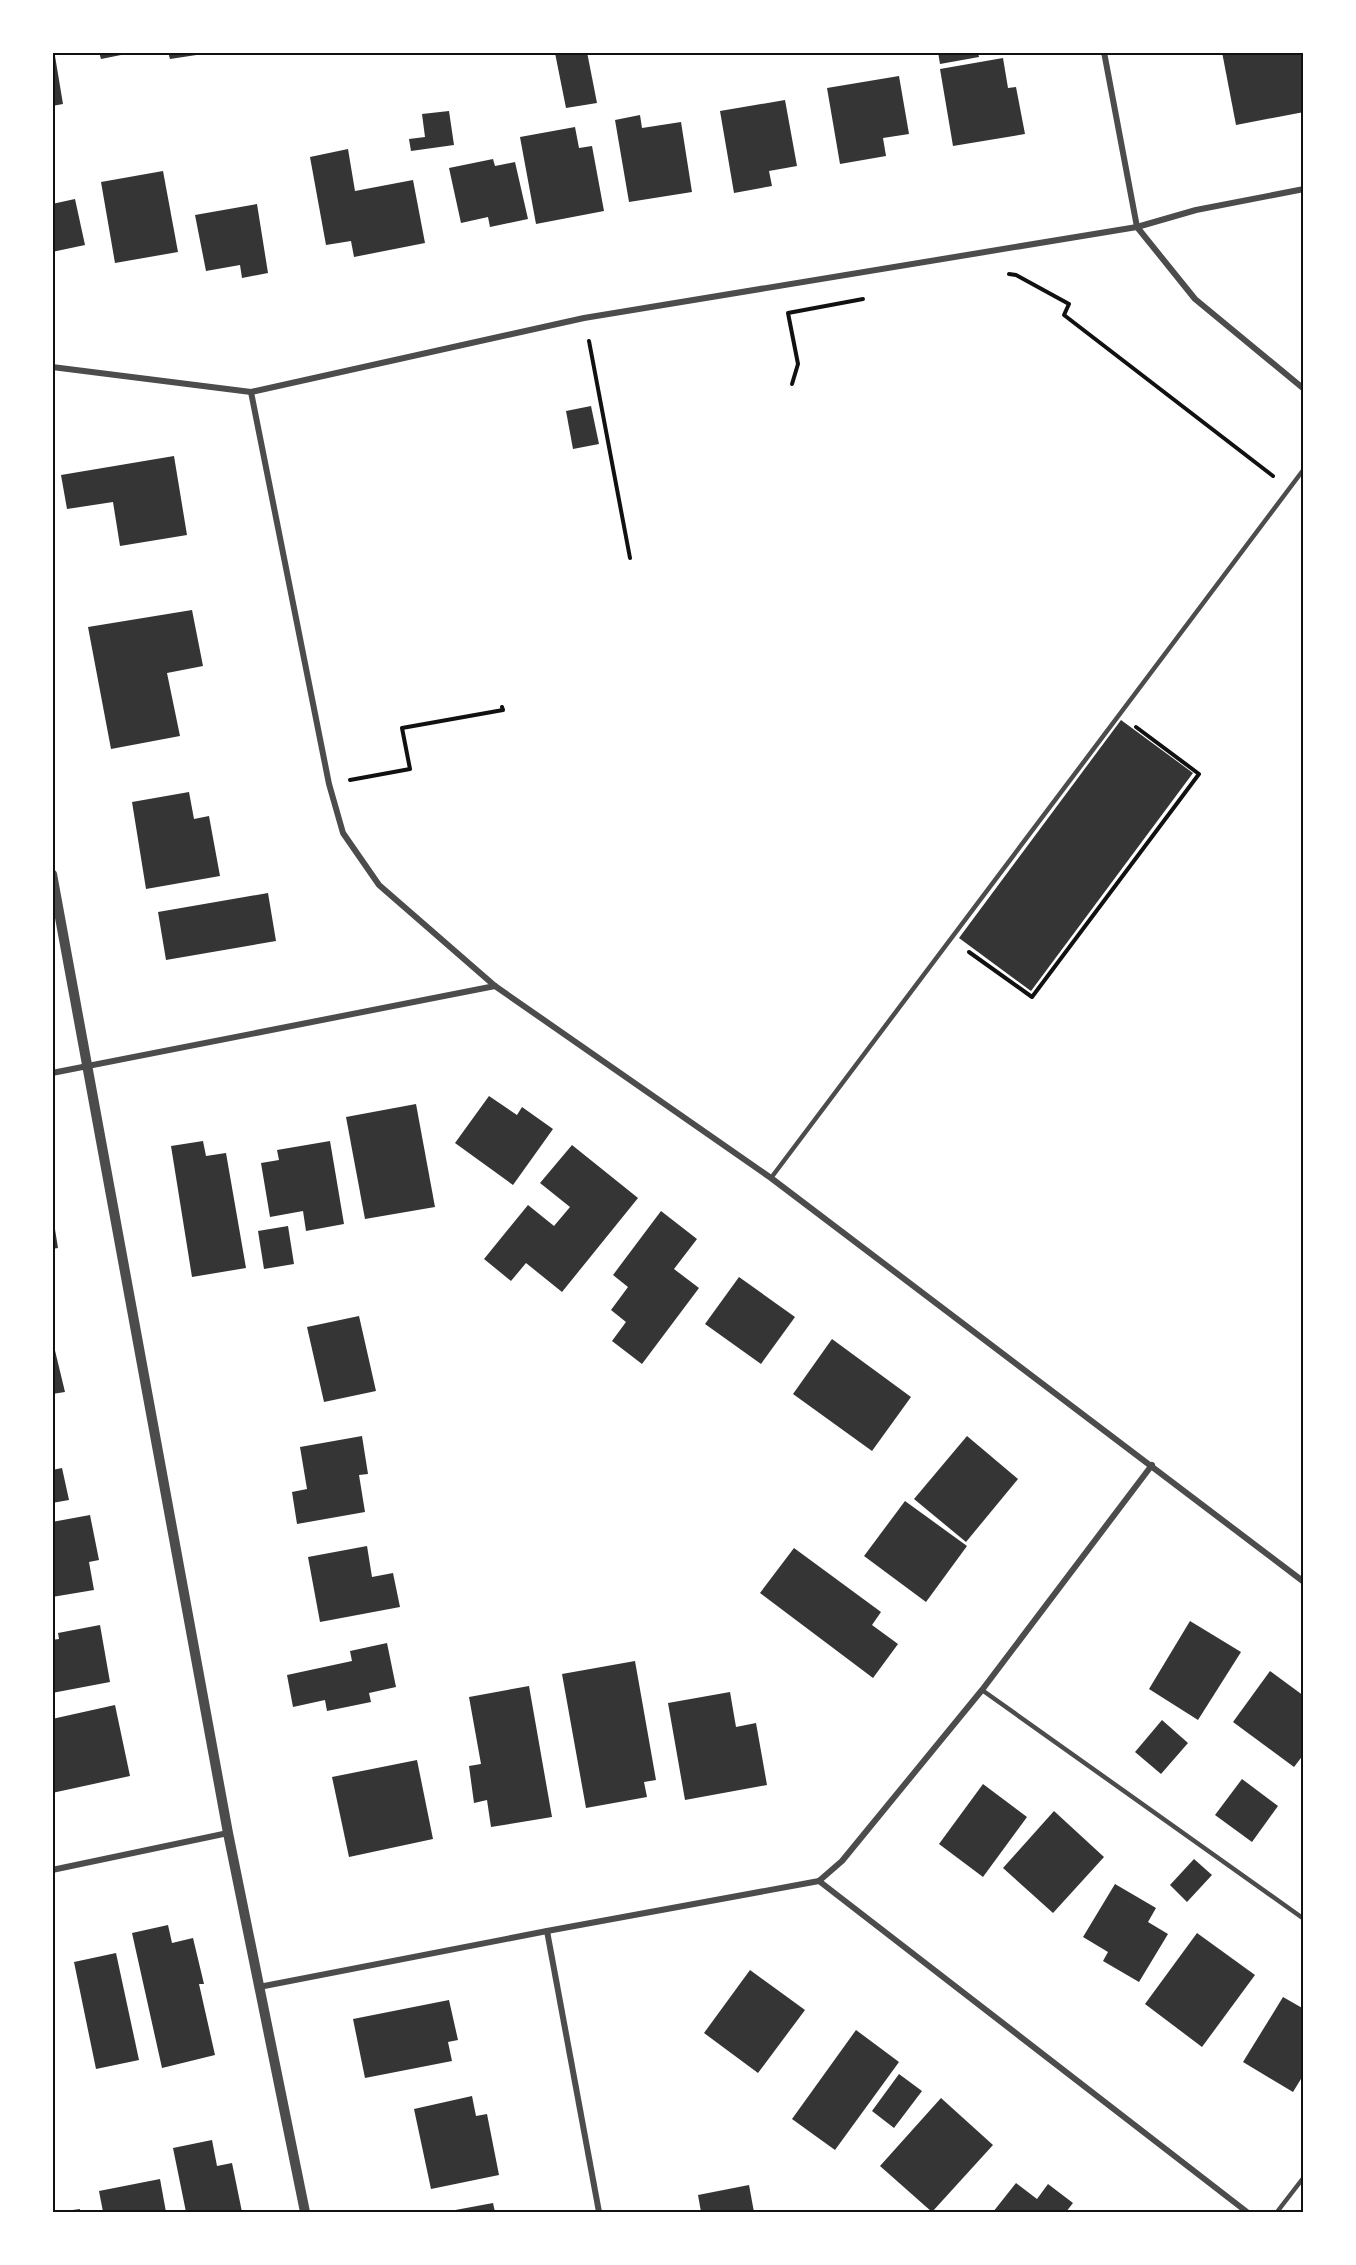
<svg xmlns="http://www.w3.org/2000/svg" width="1356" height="2265" viewBox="0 0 1356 2265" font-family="Rubik,sans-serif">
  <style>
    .building { fill: #353535 }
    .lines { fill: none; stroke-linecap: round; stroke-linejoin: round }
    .path { stroke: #111; stroke-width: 4 }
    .service { stroke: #4c4c4c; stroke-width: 4.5 }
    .minor { stroke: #4c4c4c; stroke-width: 6 }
    .tertiary { stroke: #4c4c4c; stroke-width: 10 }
    .neatline { fill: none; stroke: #111; stroke-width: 2 }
  </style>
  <rect width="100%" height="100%" fill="#fff"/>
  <g class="building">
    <polygon points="99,52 126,52 126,54 101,59"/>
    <polygon points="168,52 203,52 203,54 170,59"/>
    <polygon points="587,52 597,103 566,108 555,53"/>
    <polygon points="938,52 978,52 979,57 940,64"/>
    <polygon points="1222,52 1304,52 1304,112 1236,125"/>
    <polygon points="52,56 55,56 63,104 52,106"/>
    <polygon points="1003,58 1008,88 1016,87 1025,134 953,146 940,69"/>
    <polygon points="899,76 909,134 883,138 886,156 840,164 827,88"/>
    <polygon points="785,100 797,166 769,171 772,186 734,193 720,111"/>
    <polygon points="449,111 454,145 411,151 409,139 425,137 422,114"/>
    <polygon points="640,115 642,128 681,122 692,192 629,202 615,120"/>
    <polygon points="575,127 579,148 592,146 604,211 536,224 520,137"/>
    <polygon points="348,149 355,191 413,180 425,243 354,257 351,241 326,245 310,157"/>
    <polygon points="493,159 495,166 515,162 528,219 490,227 488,217 461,223 449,168"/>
    <polygon points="163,171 178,252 115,263 101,182"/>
    <polygon points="75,199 85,245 52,252 52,204"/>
    <polygon points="257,204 268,273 242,278 240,265 206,271 195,215"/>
    <polygon points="591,406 599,444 573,449 566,411"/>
    <polygon points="174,456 187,535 120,546 113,502 67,509 61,475"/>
    <polygon points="192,610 203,666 167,673 180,736 111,749 88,627"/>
    <polygon points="1121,720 1193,773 1031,991 959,938"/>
    <polygon points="189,792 194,819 209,816 220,876 146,889 132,802"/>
    <polygon points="268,893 276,941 166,960 158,912"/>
    <polygon points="489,1096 517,1115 522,1107 553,1129 513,1185 455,1143"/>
    <polygon points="416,1104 435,1207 365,1219 346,1117"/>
    <polygon points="203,1141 206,1156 226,1153 246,1268 192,1277 171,1146"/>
    <polygon points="330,1141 344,1224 306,1231 303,1211 270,1217 261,1163 279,1160 277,1150"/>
    <polygon points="572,1145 638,1198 562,1292 526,1263 511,1281 484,1259 528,1205 554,1226 570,1207 540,1183"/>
    <polygon points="661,1211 697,1239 674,1269 699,1288 642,1364 612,1341 626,1322 611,1310 628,1287 613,1275"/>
    <polygon points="54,1223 58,1248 52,1249 52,1224"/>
    <polygon points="288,1226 294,1264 264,1269 258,1231"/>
    <polygon points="739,1277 795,1317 761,1364 705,1324"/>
    <polygon points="359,1316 376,1391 324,1402 307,1327"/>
    <polygon points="52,1338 65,1392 52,1394"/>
    <polygon points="832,1339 911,1397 872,1451 793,1394"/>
    <polygon points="362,1436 368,1474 359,1475 365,1512 297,1524 292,1492 307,1489 300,1447"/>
    <polygon points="967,1436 1018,1479 966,1542 914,1499"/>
    <polygon points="62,1468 69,1500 52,1503 52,1470"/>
    <polygon points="905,1501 967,1546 926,1602 864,1556"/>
    <polygon points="90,1515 99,1560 89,1562 94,1590 52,1597 52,1522"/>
    <polygon points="367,1546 372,1577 393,1573 400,1607 320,1622 308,1557"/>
    <polygon points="794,1548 881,1612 872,1625 898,1644 873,1678 760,1593"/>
    <polygon points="1190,1621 1241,1652 1198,1720 1149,1689"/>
    <polygon points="100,1625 110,1682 52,1693 52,1640 59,1639 58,1633"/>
    <polygon points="387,1643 396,1687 369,1693 371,1702 327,1711 325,1700 293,1707 287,1675 352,1661 350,1651"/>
    <polygon points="635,1661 656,1780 644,1782 647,1797 586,1808 562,1674"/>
    <polygon points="1270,1671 1304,1696 1304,1754 1294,1767 1233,1722"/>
    <polygon points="529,1686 552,1817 491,1827 487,1800 474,1803 469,1766 481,1764 469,1697"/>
    <polygon points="730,1692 736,1727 756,1723 767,1785 685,1800 668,1703"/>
    <polygon points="115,1705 130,1776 52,1793 52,1719"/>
    <polygon points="1162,1720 1188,1743 1161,1774 1135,1752"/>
    <polygon points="417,1760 433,1839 349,1857 332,1777"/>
    <polygon points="1242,1779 1278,1806 1252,1842 1215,1815"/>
    <polygon points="983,1784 1027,1817 983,1877 939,1844"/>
    <polygon points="1054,1811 1104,1857 1053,1913 1003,1868"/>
    <polygon points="1194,1859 1212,1875 1187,1902 1170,1885"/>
    <polygon points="1115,1884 1156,1908 1148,1922 1168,1934 1139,1982 1103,1961 1108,1952 1083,1937"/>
    <polygon points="168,1925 172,1943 193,1938 204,1984 199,1984 215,2055 162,2068 132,1933"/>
    <polygon points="1197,1933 1255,1975 1202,2047 1145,2004"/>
    <polygon points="116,1953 139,2060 96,2069 74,1962"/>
    <polygon points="750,1970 805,2010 758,2073 704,2033"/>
    <polygon points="1283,1997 1304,2009 1304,2074 1293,2092 1243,2062"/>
    <polygon points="449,2000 458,2040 448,2042 452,2061 365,2078 353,2019"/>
    <polygon points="856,2030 899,2062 835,2150 792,2119"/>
    <polygon points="899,2074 922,2091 894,2128 872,2111"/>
    <polygon points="472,2096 476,2116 487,2114 499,2175 431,2189 414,2109"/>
    <polygon points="941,2098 993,2145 932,2212 880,2166"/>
    <polygon points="212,2140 217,2166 232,2163 242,2212 186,2212 173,2148"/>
    <polygon points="160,2179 166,2212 103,2212 99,2191"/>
    <polygon points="1016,2183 1037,2199 1048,2184 1073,2203 1066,2212 993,2212"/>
    <polygon points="749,2185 754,2212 701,2212 698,2195"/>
    <polygon points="493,2203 495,2212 450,2212 450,2211"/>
    <polygon points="80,2209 80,2212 65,2212 65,2211"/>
  </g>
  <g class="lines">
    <g class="path">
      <polyline points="1009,274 1016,275 1069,304 1064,315 1273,476"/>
      <polyline points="589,341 630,558"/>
      <polyline points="792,384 798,364 788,313 863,299"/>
      <polyline points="350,780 410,769 402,728 503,710 502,707"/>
      <polyline points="969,952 1032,997 1199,774 1136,727"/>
    </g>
    <g class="service">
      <polyline points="771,1178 1304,469"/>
      <polyline points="982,1690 1304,1919"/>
      <polyline points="1277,2212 1304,2177"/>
    </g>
    <g class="minor">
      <polyline points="1104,52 1137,227 1195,299 1304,389"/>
      <polyline points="52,367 251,392 584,318 1137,227 1196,210 1304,189"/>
      <polyline points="251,392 329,784 343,833 379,885 495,986 771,1178 1304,1582"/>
      <polyline points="52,1073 495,986"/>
      <polyline points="52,1870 228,1833"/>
      <polyline points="819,1881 1247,2212"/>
      <polyline points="547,1931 599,2212"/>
      <polyline points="259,1987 547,1931 819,1881 842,1861 982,1690 1152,1465"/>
    </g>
    <polyline class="tertiary" points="52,874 228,1833 305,2212"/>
  </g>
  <rect width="1356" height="2265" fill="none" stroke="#ffffff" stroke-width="108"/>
  <rect x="54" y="54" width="1248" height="2157" class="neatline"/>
</svg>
